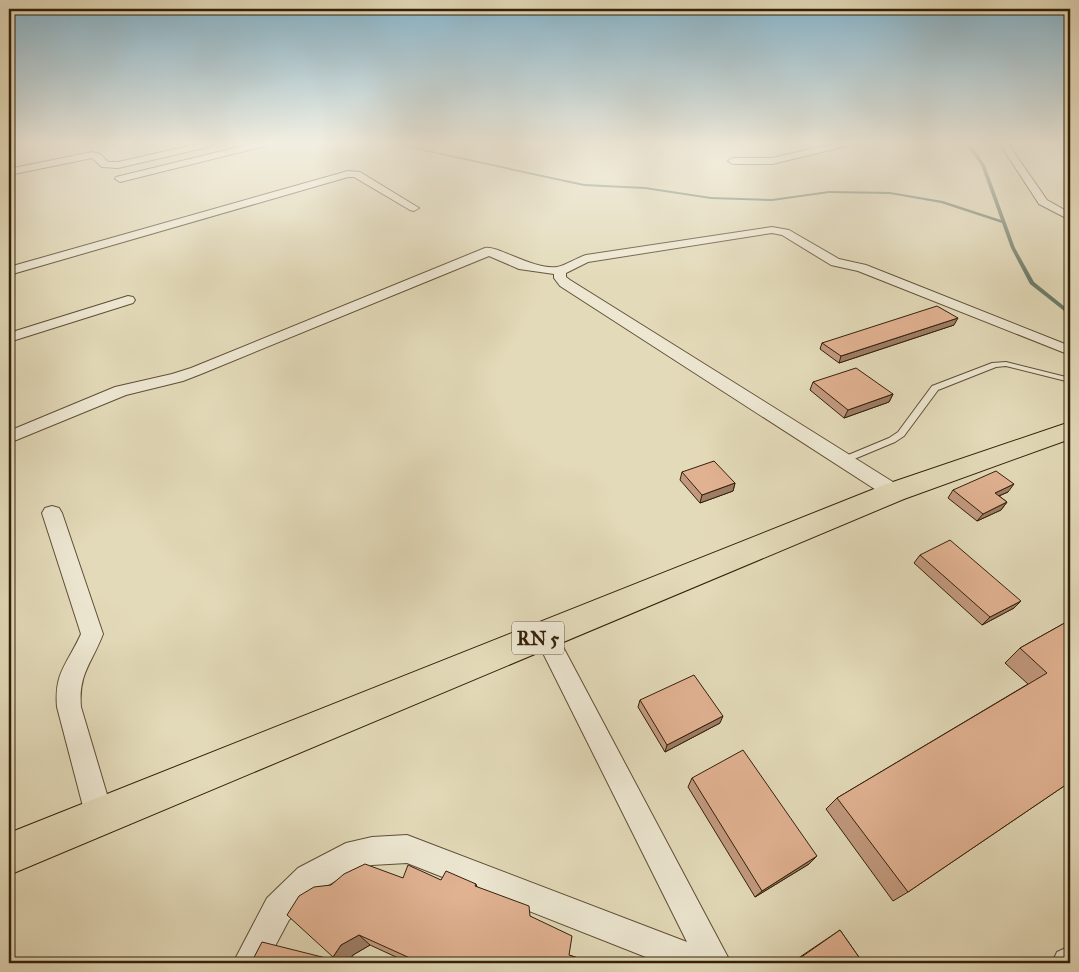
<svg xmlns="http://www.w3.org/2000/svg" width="1079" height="972" viewBox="0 0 1079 972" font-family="'IM FELL Great Primer',serif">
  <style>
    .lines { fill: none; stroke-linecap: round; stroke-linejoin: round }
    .stream { fill: #6e7d6b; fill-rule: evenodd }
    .service-casing { stroke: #5f4e35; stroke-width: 2 }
    .minor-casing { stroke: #5f4e35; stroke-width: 2 }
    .primary-casing { stroke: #332009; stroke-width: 2 }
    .service { fill: #ede7d2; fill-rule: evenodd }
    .minor { fill: #ede7d2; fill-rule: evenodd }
    .primary { fill: #e3dab9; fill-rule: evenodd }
    .wall { fill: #c2997e; stroke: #332009 }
    .shaded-wall { fill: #9e7d66; stroke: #332009 }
    .building { fill: #e1b292; stroke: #332009 }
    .labels { text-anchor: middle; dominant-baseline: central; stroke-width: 4; stroke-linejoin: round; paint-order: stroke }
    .shield { fill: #ede7d2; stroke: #6b5c45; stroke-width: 1 }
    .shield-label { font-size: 19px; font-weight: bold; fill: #332009 }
  </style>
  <rect width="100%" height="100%" fill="#e3dab9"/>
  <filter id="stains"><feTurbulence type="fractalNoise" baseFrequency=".004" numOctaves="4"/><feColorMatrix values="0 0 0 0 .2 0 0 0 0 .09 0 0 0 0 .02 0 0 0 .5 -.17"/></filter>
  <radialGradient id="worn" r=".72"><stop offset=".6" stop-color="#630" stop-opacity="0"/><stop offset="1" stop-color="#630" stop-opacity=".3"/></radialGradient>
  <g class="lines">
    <polygon class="stream" points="392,144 398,144 584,184 645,187 711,197 772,199 829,191 890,192 943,201 1001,220 981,165 966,144 970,144 985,165 1015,248 1034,282 1070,311 1070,314 1068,314 1030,284 1011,248 1002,223 941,203 890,194 829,193 772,201 711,199 645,189 584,186"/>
    <defs>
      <polygon id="service" points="1006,362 1070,378 1070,382 1006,366 996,367 938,390 904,436 895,442 847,462 841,462 839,460 841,458 889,438 898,432 932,386 992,363"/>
      <g id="minor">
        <polygon points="198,144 214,144 212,146 118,168 102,167 92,158 9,175 9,169 92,152 100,154 108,162 118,162"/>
        <polygon points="251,144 267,144 265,146 120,182 115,179 116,177"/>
        <polygon points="833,144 849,144 847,146 772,164 733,164 728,161 733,158 772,158"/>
        <polygon points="1000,144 1008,144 1047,200 1070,213 1070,220 1039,204"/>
        <polygon points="348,171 360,172 419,208 414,211 410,210 354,177 348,177 9,275 9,267"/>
        <path d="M772,227l17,3 50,29 27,6 204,81v9l-212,-84 -27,-6 -49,-30 -10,-2 -184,29 -22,11v4l4,3 331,207 2,5 -2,5 -7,2 -7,-2 -327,-211 -6,-8v-4l-35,-5 -30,-13 -288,118 -18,7 -57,14 -117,48v-12l106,-44 57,-13 19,-6 294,-120c12,-3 48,22 72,19 7,-1 20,-9 29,-12z"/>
        <polygon points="128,296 133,297 135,300 133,303 9,342 9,333"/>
        <path d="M52,506l7,2 3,5 41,121c-11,29 -25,40 -22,73l33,111 -4,10 -10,4 -10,-4 -4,-10 -29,-111c-3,-35 11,-44 24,-73l-39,-121 3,-5z"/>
        <polygon points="545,625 553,628 731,963 661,963 407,863 372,865 352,871 320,890 289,920 266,963 233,963 267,898 298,868 346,843 372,837 407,835 687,942 534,635 537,628"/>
        <polygon points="1070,946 1070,963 1052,963 1057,952"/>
      </g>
      <polygon id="primary" points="1070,422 1070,439 904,499 9,875 9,833 884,485"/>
    </defs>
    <use href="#service" class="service-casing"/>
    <use href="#minor" class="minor-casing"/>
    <use href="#primary" class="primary-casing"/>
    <use href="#service" class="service"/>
    <use href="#minor" class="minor"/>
    <use href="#primary" class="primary"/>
  </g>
  <g class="wall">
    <polygon points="954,325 839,363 820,349 822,343"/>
    <polygon points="813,382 893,394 889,402 844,418 810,390"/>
    <polygon points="682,472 735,483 733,491 700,503 680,480"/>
    <polygon points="953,490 1008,492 999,496 1007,502 1001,510 977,521 948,498"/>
    <polygon points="920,555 1014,608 982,625 914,563"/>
    <polygon points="1070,620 1070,782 908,892 893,901 826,809 837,798 1028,684 1005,663 1020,648"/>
    <polygon points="640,700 720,723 665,752 638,707"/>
    <polygon points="692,778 809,864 755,897 688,787"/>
    <polygon points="403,878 476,884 477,887 530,916 569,955 592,963 409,963 370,945 353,955 347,963 341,963 333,957"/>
    <polygon points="840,930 863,963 795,963 794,961"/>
  </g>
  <g class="shaded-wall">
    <polygon points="958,318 954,325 839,363 841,356"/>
    <polygon points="893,394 889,402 844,418 848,410"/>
    <polygon points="735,483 733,491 700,503 702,495"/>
    <polygon points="1014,484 1008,492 989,500 995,493"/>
    <polygon points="1007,502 1001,510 977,521 983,514"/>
    <polygon points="1021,601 1014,608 982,625 990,617"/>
    <polygon points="723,716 720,723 665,752 667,745"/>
    <polygon points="817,856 809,864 755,897 762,891"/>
    <polygon points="359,935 370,945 353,955 347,963 341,963 333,957 341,945"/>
    <polygon points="330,959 335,963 328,963"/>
  </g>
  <g class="building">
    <polygon points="937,306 958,318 841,356 822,343"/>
    <polygon points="856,368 893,394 848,410 813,382"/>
    <polygon points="714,461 735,483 702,495 682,472"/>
    <polygon points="996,471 1014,484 995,493 1007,502 983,514 953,490"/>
    <polygon points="950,540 1021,601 990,617 920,555"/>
    <polygon points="1070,620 1070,782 908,892 837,798 1047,673 1020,648"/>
    <polygon points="694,675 723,716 667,745 640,700"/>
    <polygon points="743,750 817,856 762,891 692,778"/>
    <polygon points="365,864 403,878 408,865 441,880 446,871 476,884 475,886 529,906 530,916 572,936 569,955 592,963 421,963 359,935 341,945 333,957 287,915 299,896 314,887 331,885 344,874"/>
    <polygon points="840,930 863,963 803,963 800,958"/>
    <polygon points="262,942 330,959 328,963 251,963"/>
  </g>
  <linearGradient id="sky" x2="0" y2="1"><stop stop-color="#87b7d0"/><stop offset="0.51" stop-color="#f2eee0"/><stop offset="1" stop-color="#f2eee0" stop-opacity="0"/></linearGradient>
  <rect width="1079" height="280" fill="url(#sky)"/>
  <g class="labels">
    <rect class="shield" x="512" y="621.5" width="52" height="33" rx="4"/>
    <g class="shield-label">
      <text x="538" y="638">RN 5</text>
    </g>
  </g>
  <rect width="1079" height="972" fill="none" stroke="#e3dab9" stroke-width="30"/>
  <rect x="10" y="10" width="1059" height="952" fill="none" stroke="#332009" stroke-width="2.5"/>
  <rect x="15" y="15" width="1049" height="942" fill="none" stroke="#332009"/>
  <rect width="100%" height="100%" filter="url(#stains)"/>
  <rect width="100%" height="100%" fill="url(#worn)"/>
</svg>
